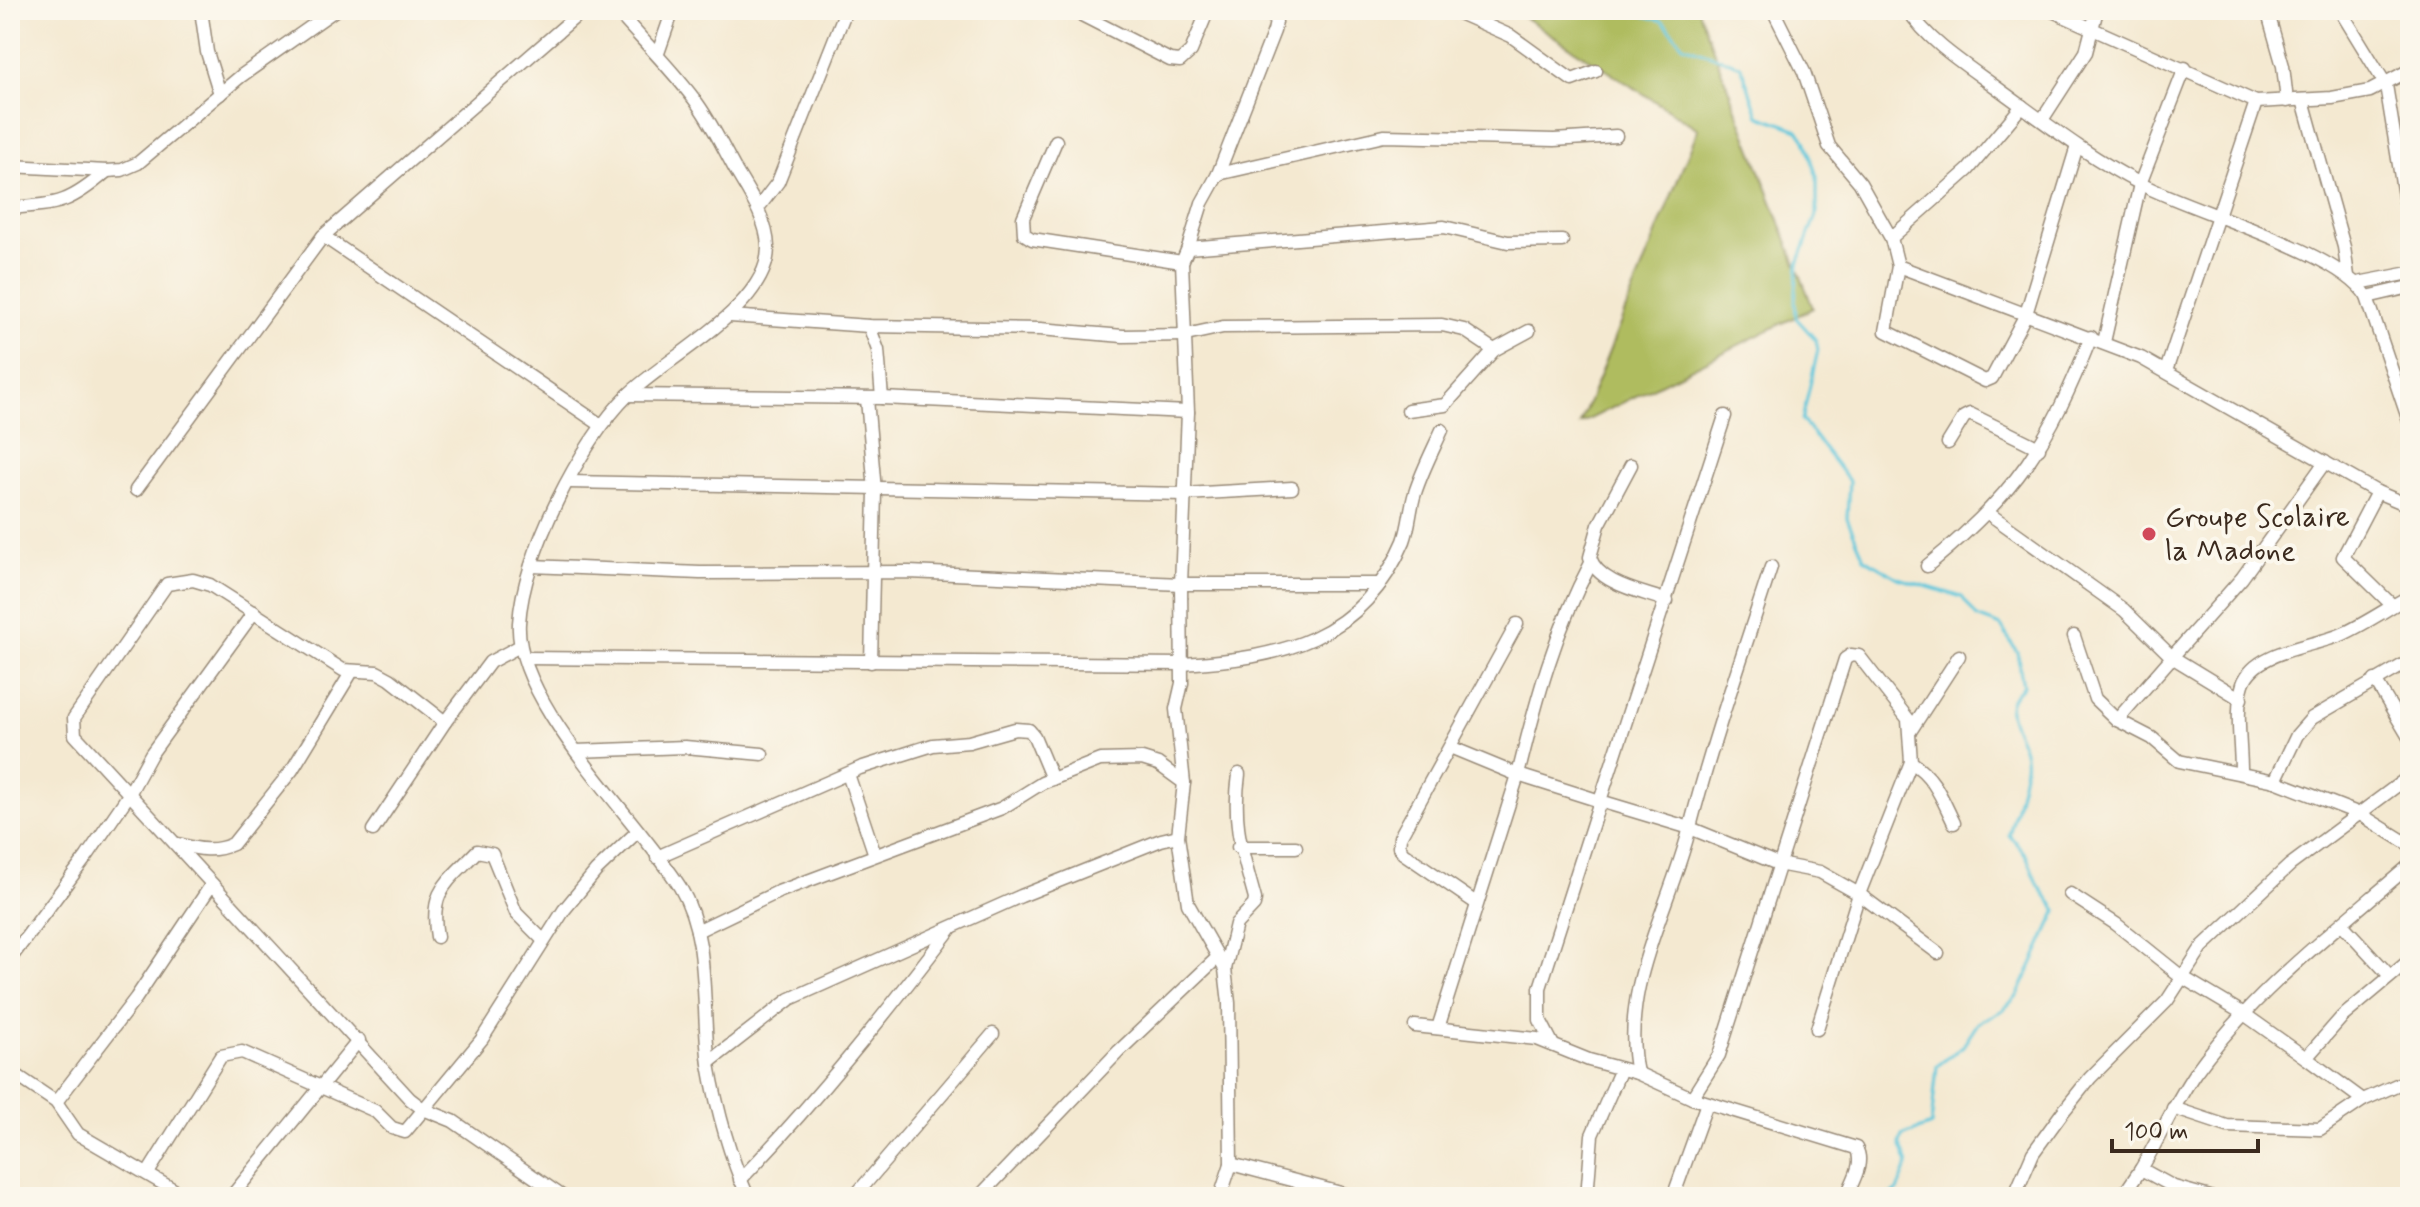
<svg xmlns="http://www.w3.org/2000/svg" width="2420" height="1207" viewBox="0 0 2420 1207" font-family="Mynerve,sans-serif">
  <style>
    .green { fill: #afbc5e; stroke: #75733e; stroke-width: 2 }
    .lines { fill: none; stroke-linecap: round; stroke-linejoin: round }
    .stream { stroke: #60c7dc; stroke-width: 3 }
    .minor-casing { stroke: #988a78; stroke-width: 15 }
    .minor { stroke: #fff; stroke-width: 12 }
    .poi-dot { fill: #d1495b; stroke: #fbf7ec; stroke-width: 3 }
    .labels { text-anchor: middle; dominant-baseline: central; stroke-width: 8; stroke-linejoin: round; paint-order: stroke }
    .poi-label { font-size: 30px; fill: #3b2a1e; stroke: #fbf7ec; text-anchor: start }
  </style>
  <rect width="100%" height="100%" fill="#fbf7ec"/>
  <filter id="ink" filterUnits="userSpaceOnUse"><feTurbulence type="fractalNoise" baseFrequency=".0125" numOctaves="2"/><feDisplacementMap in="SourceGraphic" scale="16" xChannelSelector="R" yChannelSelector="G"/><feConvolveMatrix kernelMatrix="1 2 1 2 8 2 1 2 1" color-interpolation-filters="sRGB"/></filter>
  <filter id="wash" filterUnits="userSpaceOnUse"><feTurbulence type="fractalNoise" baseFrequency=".006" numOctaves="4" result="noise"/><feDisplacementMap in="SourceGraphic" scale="32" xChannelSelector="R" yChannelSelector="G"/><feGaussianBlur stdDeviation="1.8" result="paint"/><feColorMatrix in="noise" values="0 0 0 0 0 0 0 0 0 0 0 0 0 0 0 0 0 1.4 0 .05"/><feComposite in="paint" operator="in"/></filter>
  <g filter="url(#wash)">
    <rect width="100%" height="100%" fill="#f4e9d1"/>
    <polygon class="green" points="1513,10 1698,10 1813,308 1580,424 1698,129"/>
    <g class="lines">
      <path class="stream" d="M1625,10l38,11 20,24 58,21 17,49 40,15 7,10 12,37v35l-19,52 -3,37 1,17 20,22 2,10 -16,70 47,61 -2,37 17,40 34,20 64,19 15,20 24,9 16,26 6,34c-33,26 7,50 2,81 -4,22 -10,46 -16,68l17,20 13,31 18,24 -39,85 -15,15 -25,13 -15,23 -26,20 -6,59 -29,11 -2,8 8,20 -11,27 -9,6"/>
    </g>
  </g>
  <g filter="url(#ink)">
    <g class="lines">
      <defs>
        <g id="minor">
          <polyline points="201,10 207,52 220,94"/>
          <path d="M616,10c26,30 54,57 78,89 17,22 28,47 42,72 13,22 31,48 32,76 1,60 -102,110 -140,148 -48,47 -105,160 -109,228 -5,80 120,197 161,264 31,52 21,119 29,177 8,46 20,90 39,133"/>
          <polyline points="1072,10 1170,60 1180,61 1191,51 1208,10"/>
          <polyline points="1452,10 1511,36 1572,80 1596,71"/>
          <polyline points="1773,10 1804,72 1829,146 1860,183 1891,238 1898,266 1886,331 1985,381 1992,378 2026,314 2077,146"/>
          <path d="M1908,10c23,35 63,58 96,83 44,32 88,66 137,91 52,28 199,67 226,113l43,127"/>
          <polyline points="2050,10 2256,102 2332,98 2370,91 2410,70"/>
          <polyline points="2267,10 2283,66 2287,101"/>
          <polyline points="2340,10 2386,85 2410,233"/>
          <polyline points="658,53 673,10"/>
          <polyline points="2303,100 2344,247 2348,276"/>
          <polyline points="2042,120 2086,52 2097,10"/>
          <polyline points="1056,141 1023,218 1024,234 1032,239 1182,262"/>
          <polyline points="10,166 107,171 122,170 138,163 241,76 335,10"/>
          <polyline points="1218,174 1274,31 1276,22 1266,10"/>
          <path d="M10,208c49,-4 59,-4 97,-37"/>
          <polyline points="758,208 778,182 846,10"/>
          <polyline points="323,236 601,425"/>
          <polyline points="1891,238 1968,170 2022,106"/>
          <polyline points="1188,248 1202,203 1218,174 1384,136 1554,140 1616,136"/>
          <polyline points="1898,266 2141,358 2377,492 2410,506"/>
          <polyline points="2358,283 2410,273"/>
          <polyline points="2367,297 2410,287"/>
          <polyline points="730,316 869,326 1040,329 1123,336 1186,335 1223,327 1442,325 1464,330 1494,350 1529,331"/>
          <polyline points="869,326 878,350 882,398"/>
          <polyline points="2104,342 2140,184 2185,68"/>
          <polyline points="2166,371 2256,102"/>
          <polyline points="628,395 882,398 1188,412"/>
          <polyline points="867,399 875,491 871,662"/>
          <polyline points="1408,410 1445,405 1494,350"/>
          <polyline points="1725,416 1600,801 1690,828 1778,864 1820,872 1859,894 1938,953"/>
          <polyline points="1948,443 1964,417 1970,414 2039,448"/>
          <path d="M1631,465l-32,60 -9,32c7,27 54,35 77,44"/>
          <polyline points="569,482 1185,494 1292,488"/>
          <polyline points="136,490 323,236 583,10"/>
          <polyline points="2377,492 2343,557 2392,605"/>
          <polyline points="1988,513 2124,610 2172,657 2117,720"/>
          <polyline points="531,566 700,573 909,572 1181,584 1380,584"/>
          <path d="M1927,566c90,-73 122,-123 164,-229"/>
          <polyline points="2074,636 2095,699 2117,720 2152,738 2179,761 2275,781 2360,814 2410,845"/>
          <polyline points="520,646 490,662 445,722 390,679 377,672 343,670 210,585 193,580 167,584 74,718 75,735 410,1099 423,1109 453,1121 563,1197"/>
          <path d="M525,658l657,6c99,-6 180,-23 222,-123 6,-16 6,-33 11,-48 7,-22 18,-43 27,-63"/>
          <polyline points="2375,680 2410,739"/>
          <polyline points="2241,699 2172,657 2242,578 2325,462"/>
          <polyline points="1911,730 1959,656"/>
          <polyline points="576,751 685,747 762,754"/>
          <path d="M1911,762c24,15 31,37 43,61"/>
          <path d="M2241,771c0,-27 -6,-61 2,-87 12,-35 73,-37 102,-51 23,-11 43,-25 65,-37"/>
          <polyline points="848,774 875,855"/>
          <polyline points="2275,781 2297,735 2312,718 2410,661"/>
          <polyline points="1184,783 1176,709 1182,683 1181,584 1188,412 1182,262 1188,248 1444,227 1508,242 1562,241"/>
          <polyline points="373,830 445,722"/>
          <path d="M178,844c20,5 35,9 55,0l59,-74 59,-97"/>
          <polyline points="1238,847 1296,847"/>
          <polyline points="657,857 860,768 933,745 969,742 1015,729 1029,730 1034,736 1052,779"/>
          <polyline points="2070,894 2116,924 2182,977 2244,1014 2306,1058"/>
          <polyline points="1476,903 1403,853 1399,847 1400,837 1517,624"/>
          <polyline points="2342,924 2390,976"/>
          <polyline points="697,931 778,892 1002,808 1042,783 1100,760 1142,759 1158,764 1184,783 1178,836"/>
          <path d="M437,937c-8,-47 10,-54 40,-86l15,3 24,59 27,27"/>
          <polyline points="10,959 87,856 128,796 151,754 254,612"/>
          <path d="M1225,969l11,-45 18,-19 1,-6c-13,-48 -23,-74 -16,-125"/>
          <path d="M1415,1026l122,13 52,21 48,13 55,25 164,50c9,15 -4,34 -10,49"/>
          <polyline points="1438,1028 1518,775 1450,747"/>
          <path d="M1553,1045l-13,-25v-32l60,-187 -82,-26c18,-74 37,-145 73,-212"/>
          <polyline points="709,1062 790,999 1021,896 1161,840 1178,836 1188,904 1225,969 1229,1003 1231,1164 1220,1197"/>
          <polyline points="10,1071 56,1102 78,1134 186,1197"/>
          <path d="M1637,1073c-18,-86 33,-165 53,-246 23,-88 53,-173 81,-260"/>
          <polyline points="1692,1098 1719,1055 1845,659 1851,655 1859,656 1908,719 1911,762 1859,894 1817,1029"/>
          <polyline points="2363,1100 2306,1058 2342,1017 2410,960"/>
          <polyline points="56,1102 136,998 212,884"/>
          <polyline points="2173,1108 2227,1126 2320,1129 2363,1100 2410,1079"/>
          <polyline points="1231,1164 1356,1197"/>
          <polyline points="148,1173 221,1056 242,1052 375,1111 392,1128 405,1132 482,1039 564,910 596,871 637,832"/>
          <path d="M740,1180c77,-80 144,-164 211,-252"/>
          <polyline points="231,1197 359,1040"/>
          <polyline points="854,1197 993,1034"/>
          <polyline points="979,1197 1119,1051 1217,958"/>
          <polyline points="1587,1197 1592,1135 1621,1069"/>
          <polyline points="1673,1197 1707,1103"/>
          <polyline points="2014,1197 2033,1153 2062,1113 2090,1078 2167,1001 2202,947 2290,865 2410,776"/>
          <polyline points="2122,1197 2141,1169"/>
          <path d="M2210,1197l-36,-10 -33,-18c19,-32 33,-65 54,-96 57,-80 141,-144 215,-208"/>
        </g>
      </defs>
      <use href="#minor" class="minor-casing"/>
      <use href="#minor" class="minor"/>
    </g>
  </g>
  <circle class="poi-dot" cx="2149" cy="534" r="8"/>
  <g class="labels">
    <g class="poi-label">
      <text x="2165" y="517">Groupe Scolaire<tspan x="2165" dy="34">la Madone</tspan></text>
    </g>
  </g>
  <rect width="2420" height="1207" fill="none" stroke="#fbf7ec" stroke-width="40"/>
  <path d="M2112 1139v12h146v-12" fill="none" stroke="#3b2a1e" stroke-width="4"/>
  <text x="2124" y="1139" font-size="24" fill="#3b2a1e" stroke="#fbf7ec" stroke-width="6" paint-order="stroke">100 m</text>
</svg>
